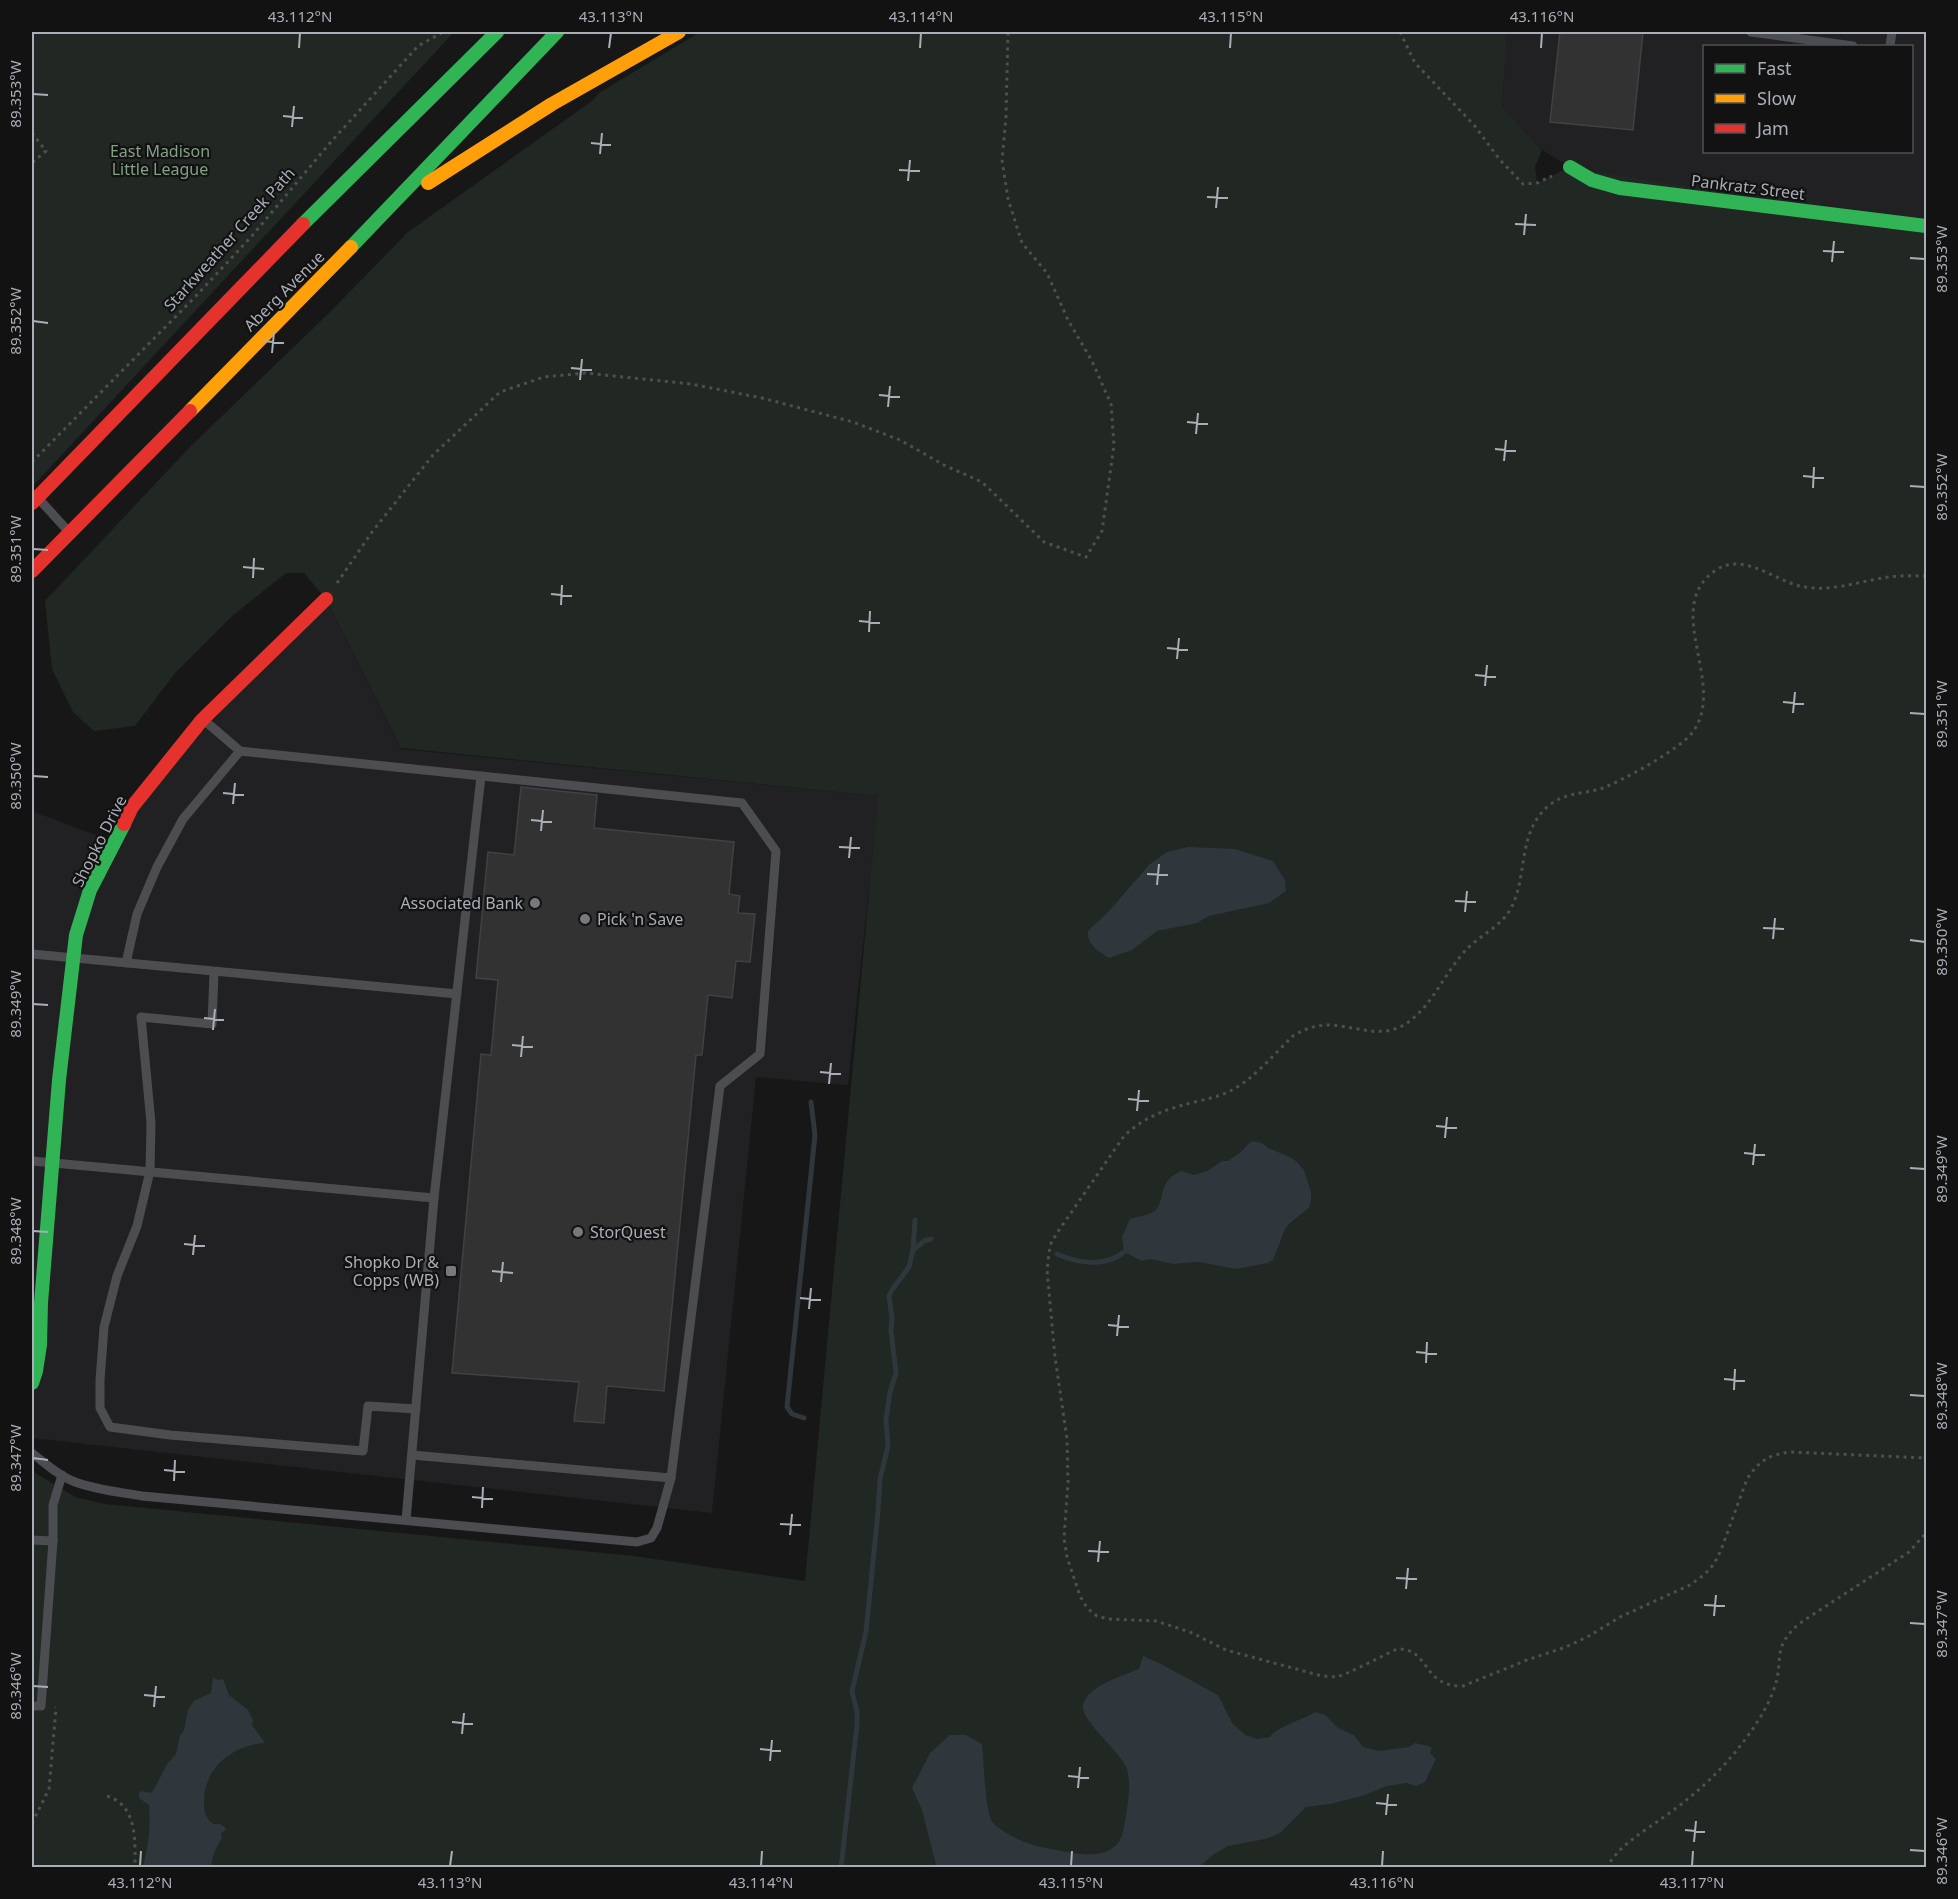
<svg xmlns="http://www.w3.org/2000/svg" width="1958" height="1899" viewBox="0 0 1958 1899" font-family="'Noto Sans',sans-serif">
  <style>
    .built { fill: #212123; fill-rule: evenodd }
    .green { fill: #212722 }
    .water { fill: #2f363c }
    .lines { fill: none; stroke-linecap: round; stroke-linejoin: round }
    .stream { stroke: #2f363c; stroke-width: 5 }
    .building { fill: #323233; stroke: #404144; stroke-width: 1.5 }
    .path { stroke: #4d4f51; stroke-width: 3; stroke-dasharray: 3 4.5; stroke-linecap: butt }
    .lane { stroke: #4c4d50; stroke-width: 9 }
    .fast { stroke: #30b455; stroke-width: 14 }
    .slow { stroke: #ff9f0a; stroke-width: 14 }
    .jam { stroke: #e5322d; stroke-width: 14 }
    .ticks { fill: none; stroke: #aaaeb7; stroke-width: 2 }
    .poi-dot { fill: #77797f; stroke: #121213; stroke-width: 2 }
    .labels { text-anchor: middle; dominant-baseline: central; stroke-width: 4.5; stroke-linejoin: round; paint-order: stroke }
    .park-label { font-size: 16px; fill: #82a084; stroke: #121213 }
    .street-label { font-size: 16px; fill: #aaaeb7; stroke: #121213 }
    .poi-label { font-size: 16px; fill: #aaaeb7; stroke: #121213; text-anchor: end }
    .neatline { fill: none; stroke: #aaaeb7; stroke-width: 2 }
    .ticks-label { font-size: 15px; text-anchor: middle; fill: #aaaeb7 }
  </style>
  <rect width="100%" height="100%" fill="#171718"/>
  <g class="built">
    <path d="M1507,32h419v194l-334,-46 -50,-30 -40,-43zM1704,46h208v106h-208z"/>
    <polygon points="326,599 401,749 879,796 848,1085 756,1077 712,1513 32,1438 32,811 114,842 132,807"/>
  </g>
  <g class="green">
    <polygon points="32,32 454,32 32,487"/>
    <polygon points="700,32 1507,32 1502,107 1542,150 1535,167 1537,183 1570,167 1926,226 1926,1867 32,1867 32,1471 75,1497 105,1504 634,1556 805,1581 878,796 401,748 326,599 304,573 286,573 232,616 175,673 135,726 94,731 73,712 52,669 45,601 189,448 331,311 408,232 592,101 599,93"/>
  </g>
  <g class="water">
    <path d="M1188,847l47,2 38,12 12,19 1,11 -17,12 -60,13 -12,7 -40,8 -25,19 -23,8c-11,-7 -22,-13 -21,-27l21,-20 41,-47 17,-12z"/>
    <path d="M1253,1141l9,2 6,5 22,9 7,5 7,8 7,22v8l-2,8 -18,14 -6,7 -12,31 -5,3 -32,6 -37,-7 -26,2 -23,-5 -8,2 -18,-9 -2,-15 8,-18c6,-2 13,-3 19,-5 20,-7 4,-31 32,-43l13,4 13,-4 15,-10h6l14,-10 7,-8z"/>
    <path d="M1143,1656l18,8 57,31 14,28 13,12 12,4 13,-2c5,-9 34,-18 45,-25l10,3 13,13 16,7 9,12 16,4 30,-4 6,-4 17,4 -2,6 6,6 -11,23 -9,4 -9,-3 -20,3 -25,10 -32,8 -24,3 -26,26 -15,6 -37,7 -14,8 -15,13 -261,1 -2,-3 -14,-55 -10,-22 18,-35 20,-18h16l16,9c2,15 3,74 12,80 17,15 41,23 63,26 20,4 56,12 65,-15 2,-8 4,-18 5,-27 2,-13 4,-29 -1,-41 -7,-17 -46,-47 -43,-62 4,-19 39,-29 56,-36z"/>
    <path d="M213,1677l5,3 5,-1 6,16 19,15 5,10 -1,5 13,18c-33,2 -62,26 -61,60 0,9 2,15 9,21h7l5,3 1,3 -5,3 1,5c-6,9 -10,19 -11,29h-68c5,-21 8,-40 6,-62l-10,-7v-5l3,-2 8,2 3,-2 14,-27 9,-10 4,-18 4,-6 4,-20 6,-9 17,-8z"/>
  </g>
  <g class="lines">
    <g class="stream">
      <polyline points="913,1250 924,1241 931,1239"/>
      <path d="M1057,1254c20,9 48,14 67,-2"/>
      <polyline points="804,1418 792,1414 787,1407 815,1135 811,1102"/>
      <polyline points="841,1868 857,1725 857,1712 852,1691 866,1632 878,1512 880,1479 888,1446 886,1420 890,1392 896,1373 891,1331 892,1318 889,1296 892,1290 909,1267 913,1250 915,1220"/>
    </g>
  </g>
  <g class="building">
    <polygon points="1560,32 1643,32 1633,130 1550,122"/>
    <polygon points="521,787 597,795 594,828 734,842 729,894 740,896 738,913 755,914 750,962 736,961 732,998 708,995 702,1055 696,1055 664,1391 607,1386 604,1423 574,1421 579,1382 452,1373 481,1054 491,1055 498,980 476,978 488,852 514,855"/>
  </g>
  <g class="lines">
    <g class="path">
      <polyline points="1400,32 1415,63 1474,125 1500,160 1523,184 1537,183 1552,176"/>
      <polyline points="32,133 46,151 32,163"/>
      <polyline points="32,462 195,297 251,237 330,143 418,46 443,32"/>
      <path d="M1926,576c-12,0 -25,-1 -37,1 -30,4 -58,16 -89,9 -26,-6 -57,-34 -84,-16 -56,38 13,115 -24,163 -12,16 -73,50 -92,56 -19,5 -37,4 -53,18 -30,28 -19,69 -36,101 -9,18 -31,27 -45,42 -21,22 -33,55 -59,73 -25,17 -50,3 -78,2 -13,0 -25,4 -36,11 -18,17 -40,44 -63,55 -9,5 -20,7 -31,10 -29,7 -53,14 -75,35l-67,97 -7,12 -3,25 8,87 12,82 1,43 -4,56 3,19 13,39 7,12 10,8 11,3 48,2 34,11 36,18 96,26 15,1 13,-5 47,-23c34,-1 24,38 66,37l64,-26 39,-13 23,-11 31,-19 70,-32 14,-10 10,-11 7,-14 26,-71c12,-18 21,-24 43,-27l136,6"/>
      <polyline points="337,583 372,532 433,455 500,392 544,377 585,373 691,384 762,398 853,422 900,440 944,465 982,482 1044,542 1086,557 1102,531 1114,445 1111,404 1092,361 1068,320 1047,273 1022,243 1008,199 1002,160 1006,117 1008,32"/>
      <path d="M107,1796c31,10 28,45 28,72"/>
      <polyline points="32,1823 49,1789 56,1708 55,1707"/>
      <path d="M1606,1868c15,-25 39,-37 62,-54 31,-22 57,-47 79,-77 11,-15 21,-31 27,-48 11,-31 -4,-40 26,-66l109,-71 17,-19"/>
    </g>
    <g class="lane">
      <polyline points="1751,32 1853,46"/>
      <polyline points="1890,46 1892,32"/>
      <polyline points="39,499 68,531"/>
      <polyline points="32,954 457,994"/>
      <polyline points="126,963 137,914 157,867 183,819 240,751"/>
      <polyline points="214,972 212,1024 141,1017 151,1123 150,1171 137,1226 117,1276 104,1327 100,1380 100,1408 110,1427 170,1435 363,1451 368,1406 416,1409"/>
      <polyline points="32,1161 434,1198"/>
      <path d="M32,1453c13,10 27,23 43,29 22,8 44,10 67,14l495,46 14,-4 6,-10 14,-50 49,-392 40,-32 16,-203 -34,-48 -502,-52 -35,-30"/>
      <polyline points="412,1455 671,1478"/>
      <polyline points="406,1520 434,1198 481,776"/>
      <polyline points="32,1540 53,1541"/>
      <polyline points="32,1706 41,1706 53,1541 53,1505 62,1475"/>
    </g>
    <g class="fast">
      <polyline points="1570,167 1592,180 1620,188 1926,226"/>
      <polyline points="303,224 497,32"/>
      <polyline points="351,247 557,32"/>
      <polyline points="32,1383 36,1371 40,1345 41,1303 59,1080 76,935 90,890 124,824"/>
    </g>
    <g class="slow">
      <polyline points="428,183 552,104 679,32"/>
      <polyline points="190,411 351,247"/>
    </g>
    <g class="jam">
      <polyline points="32,503 303,224"/>
      <polyline points="32,571 190,411"/>
      <polyline points="124,824 132,807 202,720 326,599"/>
    </g>
  </g>
  <path class="ticks" d="M299,48l1,-15M609,48l2,-15M920,48l1,-15M1230,48l1,-15M1541,48l1,-15M33,94l15,1M283,116l20,2M292,127l2,-21M591,143l20,2M600,154l2,-21M899,170l21,1M908,181l2,-21M1207,197l21,1M1216,208l2,-21M1515,224l21,1M1524,235l2,-21M1823,251l21,1M1910,258l15,1M1832,262l2,-21M33,321l15,2M263,341l21,2M272,353l2,-21M571,368l21,2M580,380l2,-21M879,395l21,2M888,407l2,-21M1187,422l21,2M1196,434l2,-21M1495,449l21,2M1504,461l2,-21M1803,476l21,2M1910,486l15,1M1813,488l1,-21M33,549l15,1M243,567l21,2M253,578l1,-20M551,594l21,2M561,605l1,-20M859,621l21,2M869,632l1,-21M1167,648l21,2M1177,659l2,-21M1475,675l21,2M1485,686l2,-21M1783,702l21,2M1793,713l2,-21M1910,713l15,1M33,776l15,1M223,793l21,2M233,804l2,-21M531,820l21,2M541,831l2,-21M839,847l21,1M849,858l2,-21M1147,874l21,1M1157,885l2,-21M1455,901l21,1M1465,912l2,-21M1763,928l21,1M1773,939l2,-21M1910,940l15,2M33,1004l15,1M204,1018l20,2M213,1030l2,-21M512,1045l21,2M521,1057l2,-21M820,1072l21,2M829,1084l2,-21M1128,1099l21,2M1137,1111l2,-21M1436,1126l21,2M1445,1138l2,-21M1744,1153l21,2M1753,1165l2,-21M1910,1168l15,1M33,1231l15,1M184,1244l21,2M193,1255l2,-20M492,1271l21,2M501,1282l2,-20M800,1298l21,2M809,1309l2,-21M1108,1325l21,2M1117,1336l2,-21M1416,1352l21,2M1426,1363l1,-21M1724,1379l21,2M1734,1390l1,-21M1910,1395l15,1M33,1458l15,2M164,1470l21,2M174,1481l1,-21M472,1497l21,2M482,1508l1,-21M780,1524l21,1M790,1535l2,-21M1088,1551l21,1M1098,1562l2,-21M1396,1578l21,1M1406,1589l2,-21M1704,1605l21,1M1714,1616l2,-21M1910,1623l15,1M33,1686l15,1M144,1695l21,2M154,1707l2,-21M452,1722l21,2M462,1734l2,-21M760,1749l21,2M770,1761l2,-21M1068,1776l21,2M1078,1788l2,-21M1376,1803l21,2M1386,1815l2,-21M1685,1830l20,2M1694,1842l2,-21M1910,1850l15,1M140,1866l1,-15M450,1866l2,-15M761,1866l1,-15M1071,1866l1,-15M1382,1866l1,-15M1692,1866l1,-15"/>
  <g class="poi-dot">
    <circle cx="535" cy="903" r="6"/>
    <circle cx="585" cy="919" r="6"/>
    <circle cx="578" cy="1232" r="6"/>
    <rect x="445" y="1265" width="12" height="12" rx="3"/>
  </g>
  <g class="labels">
    <g class="park-label">
      <text x="160" y="151">East Madison<tspan x="160" dy="18">Little League</tspan></text>
    </g>
    <g class="street-label">
      <text transform="translate(1748 187) rotate(7)">Pankratz Street</text>
      <text transform="translate(229 239) rotate(-48)">Starkweather Creek Path</text>
      <text transform="translate(284 291) rotate(-45)">Aberg Avenue</text>
      <text transform="translate(99 841) rotate(-63)">Shopko Drive</text>
    </g>
    <g class="poi-label">
      <text x="523" y="903">Associated Bank</text>
      <text x="597" y="919" text-anchor="start">Pick 'n Save</text>
      <text x="590" y="1232" text-anchor="start">StorQuest</text>
      <text x="439" y="1262">Shopko Dr &amp;<tspan x="439" dy="18">Copps (WB)</tspan></text>
    </g>
  </g>
  <rect width="1958" height="1899" fill="none" stroke="#121213" stroke-width="66"/>
  <rect x="1703" y="45" width="210" height="108" fill="#121213" stroke="#4f5055" stroke-width="1.5"/>
  <rect x="1715" y="64" width="30" height="9" fill="#30b455" stroke="#4f5055" stroke-width="1.5"/>
  <text x="1757" y="75" font-size="18" fill="#aaaeb7">Fast</text>
  <rect x="1715" y="94" width="30" height="9" fill="#ff9f0a" stroke="#4f5055" stroke-width="1.5"/>
  <text x="1757" y="105" font-size="18" fill="#aaaeb7">Slow</text>
  <rect x="1715" y="124" width="30" height="9" fill="#e5322d" stroke="#4f5055" stroke-width="1.5"/>
  <text x="1757" y="135" font-size="18" fill="#aaaeb7">Jam</text>
  <rect x="33" y="33" width="1892" height="1833" class="neatline"/>
  <g class="ticks-label">
    <text x="300" y="22">43.112°N</text>
    <text x="611" y="22">43.113°N</text>
    <text x="921" y="22">43.114°N</text>
    <text x="1231" y="22">43.115°N</text>
    <text x="1542" y="22">43.116°N</text>
    <text transform="translate(16 94) rotate(-90)" y="5">89.353°W</text>
    <text transform="translate(1942 259) rotate(-90)" y="5">89.353°W</text>
    <text transform="translate(16 321) rotate(-90)" y="5">89.352°W</text>
    <text transform="translate(1942 487) rotate(-90)" y="5">89.352°W</text>
    <text transform="translate(16 549) rotate(-90)" y="5">89.351°W</text>
    <text transform="translate(1942 714) rotate(-90)" y="5">89.351°W</text>
    <text transform="translate(16 776) rotate(-90)" y="5">89.350°W</text>
    <text transform="translate(1942 942) rotate(-90)" y="5">89.350°W</text>
    <text transform="translate(16 1004) rotate(-90)" y="5">89.349°W</text>
    <text transform="translate(1942 1169) rotate(-90)" y="5">89.349°W</text>
    <text transform="translate(16 1231) rotate(-90)" y="5">89.348°W</text>
    <text transform="translate(1942 1396) rotate(-90)" y="5">89.348°W</text>
    <text transform="translate(16 1458) rotate(-90)" y="5">89.347°W</text>
    <text transform="translate(1942 1624) rotate(-90)" y="5">89.347°W</text>
    <text transform="translate(16 1686) rotate(-90)" y="5">89.346°W</text>
    <text transform="translate(1942 1851) rotate(-90)" y="5">89.346°W</text>
    <text x="140" y="1888">43.112°N</text>
    <text x="450" y="1888">43.113°N</text>
    <text x="761" y="1888">43.114°N</text>
    <text x="1071" y="1888">43.115°N</text>
    <text x="1382" y="1888">43.116°N</text>
    <text x="1692" y="1888">43.117°N</text>
  </g>
</svg>
